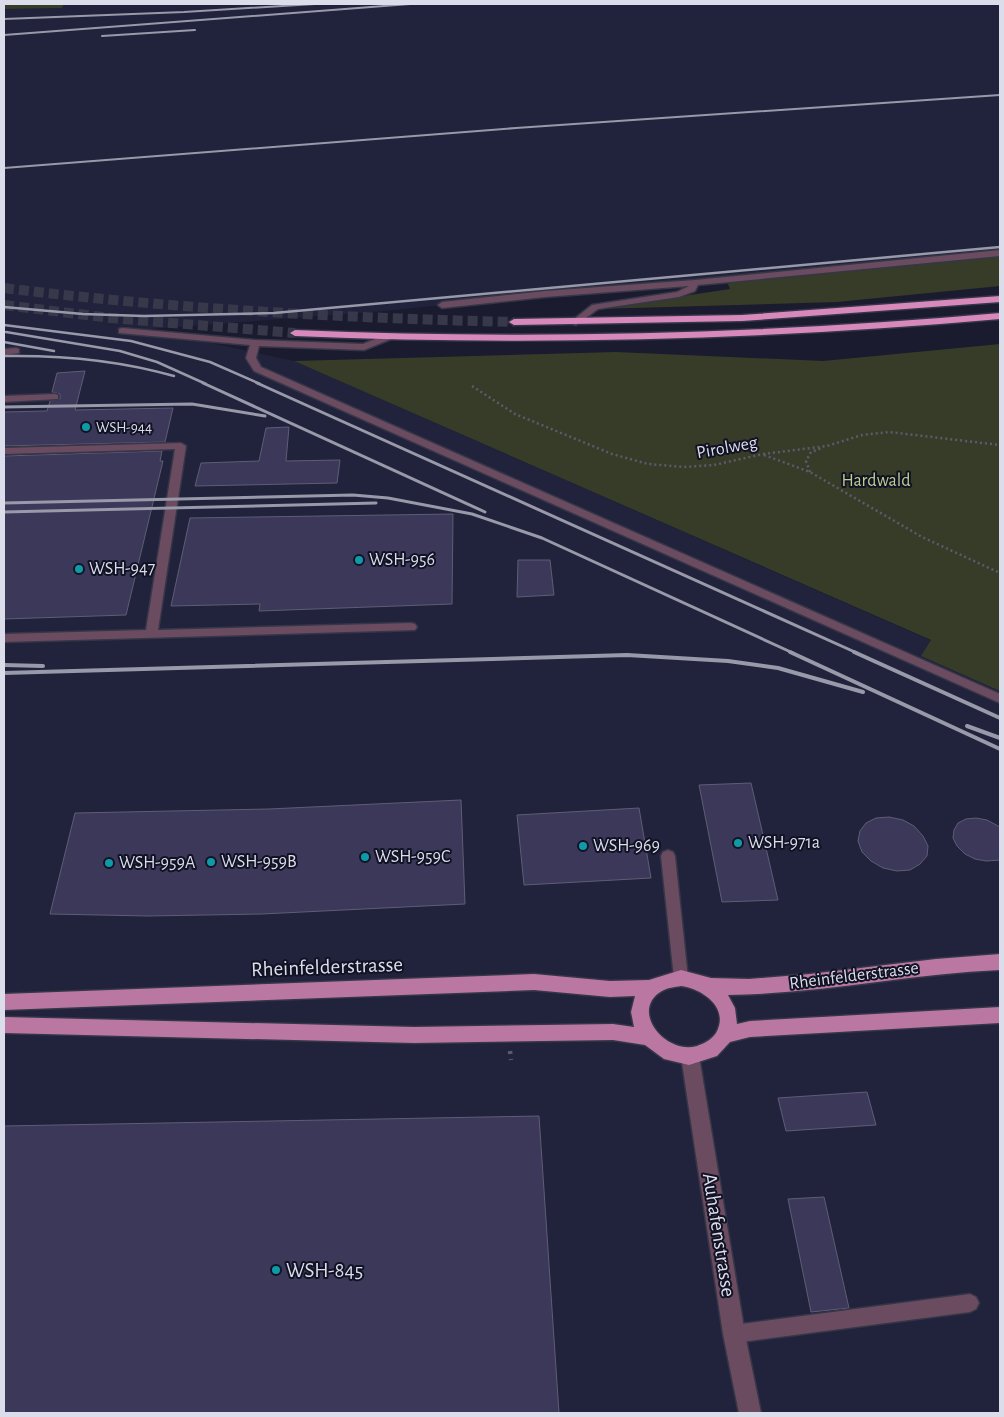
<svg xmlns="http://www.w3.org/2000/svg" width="1004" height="1417" viewBox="0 0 1004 1417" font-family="'Alegreya Sans',sans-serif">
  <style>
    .built { fill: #21233c }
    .green { fill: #363c28 }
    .building { fill: #3c3859; stroke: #5f5d74 }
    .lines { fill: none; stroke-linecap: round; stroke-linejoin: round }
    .highway-tunnel { stroke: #37384a; stroke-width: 10; stroke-dasharray: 10 5; stroke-linecap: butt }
    .lane-casing { stroke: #353648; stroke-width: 3 }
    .street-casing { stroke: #353648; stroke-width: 3 }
    .primary-casing { stroke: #353648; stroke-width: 3 }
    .highway-casing { stroke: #353648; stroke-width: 3 }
    .path-far1 { stroke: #5a5c6d; stroke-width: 2.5; stroke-dasharray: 2 3; stroke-linecap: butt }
    .path { stroke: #5a5c6d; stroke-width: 4.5; stroke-dasharray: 3 5; stroke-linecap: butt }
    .lane { fill: #6b4b5f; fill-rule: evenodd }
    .street { fill: #6b4b5f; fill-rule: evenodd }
    .primary { fill: #b977a1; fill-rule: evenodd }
    .highway { fill: #d889bc; fill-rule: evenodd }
    .rail-far3 { stroke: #9899a9; stroke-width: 2 }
    .rail-far2 { stroke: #9899a9; stroke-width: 2.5 }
    .rail-far1 { stroke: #9899a9; stroke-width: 3 }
    .rail { stroke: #9899a9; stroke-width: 4 }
    .culture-dot { fill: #0f9aa8; stroke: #111224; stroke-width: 2 }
    .labels { text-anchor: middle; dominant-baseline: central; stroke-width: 4; stroke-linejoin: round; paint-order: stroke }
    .far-poi-label { font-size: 15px; fill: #dbddeb; stroke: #111224; text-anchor: start }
    .street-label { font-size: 18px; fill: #dbddeb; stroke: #111224 }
    .park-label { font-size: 18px; fill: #bccf8f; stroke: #111224 }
    .poi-label { font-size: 18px; fill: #dbddeb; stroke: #111224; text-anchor: start }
    .near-street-label { font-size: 21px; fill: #dbddeb; stroke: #111224 }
    .near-poi-label { font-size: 21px; fill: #dbddeb; stroke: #111224; text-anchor: start }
  </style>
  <rect width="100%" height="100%" fill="#1a1b2e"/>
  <polygon class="built" points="64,4 1000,4 1000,253 545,294 386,311 150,329 102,324 157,331 294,361 932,641 1000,645 1000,1413 4,1413 4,9 62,8"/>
  <g class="green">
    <polygon points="4,4 64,4 62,8 4,9"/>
    <polygon points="1000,253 1000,286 837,302 597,309 730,289 726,279"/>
    <polygon points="1000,344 1000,691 921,656 931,640 294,361 616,352 823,361"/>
  </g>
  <g class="building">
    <polygon points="85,371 75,410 173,408 165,442 4,446 4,412 47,411 50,401 60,399 60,394 52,392 57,373"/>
    <polygon points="289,427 286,461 340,460 337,483 195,486 201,463 259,461 266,428"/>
    <polygon points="162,451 160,461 163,461 126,615 4,619 4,456"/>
    <polygon points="453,514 452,604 259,611 260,604 171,606 190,518"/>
    <polygon points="518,560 550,560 554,595 517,597"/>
    <polygon points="751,783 778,900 722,902 699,785"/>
    <polygon points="461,800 465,904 262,914 148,916 50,914 75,813 269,809"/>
    <polygon points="639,808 651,878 524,885 517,815"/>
    <polygon points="889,817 903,820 914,826 923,836 928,846 927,856 920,864 910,870 897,871 883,868 871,861 862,852 858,841 860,831 866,823 876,818"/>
    <polygon points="976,818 987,820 1000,827 1000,860 986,861 975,859 965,854 957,846 953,838 954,830 958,823 966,819"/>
    <polygon points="867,1092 876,1125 786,1131 778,1098"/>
    <polygon points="539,1116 559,1413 4,1413 4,1126"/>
    <polygon points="824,1197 849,1308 811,1312 788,1199"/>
  </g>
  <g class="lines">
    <g class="highway-tunnel">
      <path d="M4,288c170,21 339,30 510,34"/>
      <polyline points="4,305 111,318 295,333"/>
    </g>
    <defs>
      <g id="lane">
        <polygon points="1000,250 1000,256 698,285 695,291 679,297 598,309 576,325 573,324 573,320 592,305 677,292 689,286 545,297 442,308 438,305 442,302 545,291 695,280"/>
        <polygon points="122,328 255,340 363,344 385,335 391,335 391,339 364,350 259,346 256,358 261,367 1000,694 1000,703 254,371 246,358 250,345 119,333 119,329"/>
        <polygon points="16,348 19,349 19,353 4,355 4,349"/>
        <polygon points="55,394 58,395 58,399 4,402 4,396"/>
        <polygon points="181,443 186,446 158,630 411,623 415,624 417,627 415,630 4,642 4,634 146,630 175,449 4,454 4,448"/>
        <polygon points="668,850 673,852 675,856 688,978 686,983 681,984 676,983 674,978 661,856 663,852"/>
        <polygon points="970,1294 976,1297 979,1303 976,1309 970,1312 734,1343 728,1340 725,1334 728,1328 734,1325"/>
      </g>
      <polygon id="street" points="690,1048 697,1050 699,1056 745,1334 761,1413 739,1413 723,1334 681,1056 683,1050"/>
      <path id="primary" d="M1000,954v16c-91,4 -181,24 -272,25l7,13 2,16 13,-3 250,-14v16l-250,14 -20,5 -13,14 -28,9 -25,-6 -19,-14 -32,-5 -199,3 -410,-10v-16l410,10 199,-3 21,3 -3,-15 4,-16 -25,1 -76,-7 -530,20v-16l530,-20 76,7 39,-1 32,-10 30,8 38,1 61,-5 126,-15zM681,986c22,3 49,22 35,47 -5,7 -11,10 -19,13 -32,9 -68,-36 -35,-55 5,-3 13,-4 19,-5z"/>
      <g id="highway">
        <polygon points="1000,296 1000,302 742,321 514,325 509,322 514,319 742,315"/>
        <path d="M1000,313v6c-237,21 -467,27 -705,17l-5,-3 5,-3c238,10 468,4 705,-17z"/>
      </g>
    </defs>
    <use href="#lane" class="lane-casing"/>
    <use href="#street" class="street-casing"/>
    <use href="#primary" class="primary-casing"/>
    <use href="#highway" class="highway-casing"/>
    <g class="path-far1">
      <polyline points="472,386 515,414 612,454 648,464 684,467 714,465 763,454 827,446 862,435 889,432 1000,445"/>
      <polyline points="764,455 810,472 922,537 1000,573"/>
      <polyline points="810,472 806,461 811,452 822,448"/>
    </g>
    <polyline class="path" points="510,1051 511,1060"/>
    <use href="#lane" class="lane"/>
    <use href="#street" class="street"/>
    <use href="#primary" class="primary"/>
    <use href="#highway" class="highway"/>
    <g class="rail-far3">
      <polyline points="4,19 184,12 315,4"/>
      <polyline points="4,35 410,4"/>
      <polyline points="102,36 195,30"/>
      <polyline points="4,168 516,128 1000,95"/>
    </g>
    <g class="rail-far2">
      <polyline points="4,307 83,314 144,316 274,313 1000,247"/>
      <polyline points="4,325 131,341 210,362 260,384"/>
      <polyline points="6,332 120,351 157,362 206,384"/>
      <polyline points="4,342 54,351"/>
      <path d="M4,356c58,-1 114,4 170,20"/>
    </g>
    <g class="rail-far1">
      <polyline points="203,383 485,512"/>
      <polyline points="257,383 857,653"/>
      <polyline points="4,407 192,404 265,416"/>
      <polyline points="4,503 353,495 388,498 472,514 542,538 793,653"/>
      <polyline points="4,512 376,503"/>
    </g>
    <g class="rail">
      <polyline points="790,652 1000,749"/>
      <polyline points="854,652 1000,718"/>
      <polyline points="4,665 43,666"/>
      <polyline points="4,673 627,655 728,661 778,668 863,692"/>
      <polyline points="967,726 1000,738"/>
    </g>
  </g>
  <g class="culture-dot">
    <circle cx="86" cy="427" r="5"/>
    <circle cx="359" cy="560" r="5"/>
    <circle cx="79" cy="569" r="5"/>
    <circle cx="738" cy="843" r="5"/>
    <circle cx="583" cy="846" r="5"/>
    <circle cx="365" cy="857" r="5"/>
    <circle cx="211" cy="862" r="5"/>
    <circle cx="109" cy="863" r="5"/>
    <circle cx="276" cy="1270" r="5"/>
  </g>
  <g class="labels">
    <g class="far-poi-label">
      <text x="96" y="427">WSH-944</text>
    </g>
    <g class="street-label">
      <text transform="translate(727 448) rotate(-10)">Pirolweg</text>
      <text transform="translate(854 976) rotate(-7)">Rheinfelderstrasse</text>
    </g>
    <g class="park-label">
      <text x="876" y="481">Hardwald</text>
    </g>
    <g class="poi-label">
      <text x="369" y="560">WSH-956</text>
      <text x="89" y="569">WSH-947</text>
      <text x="748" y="843">WSH-971a</text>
      <text x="593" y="846">WSH-969</text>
      <text x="375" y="857">WSH-959C</text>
      <text x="221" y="862">WSH-959B</text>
      <text x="119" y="863">WSH-959A</text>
    </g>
    <g class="near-street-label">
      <text transform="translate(327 967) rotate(-2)">Rheinfelderstrasse</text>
      <text transform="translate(719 1235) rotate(81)">Auhafenstrasse</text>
    </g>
    <g class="near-poi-label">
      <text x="286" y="1270">WSH-845</text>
    </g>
  </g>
  <rect width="1004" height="1417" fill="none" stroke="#dbddeb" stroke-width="10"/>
</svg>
